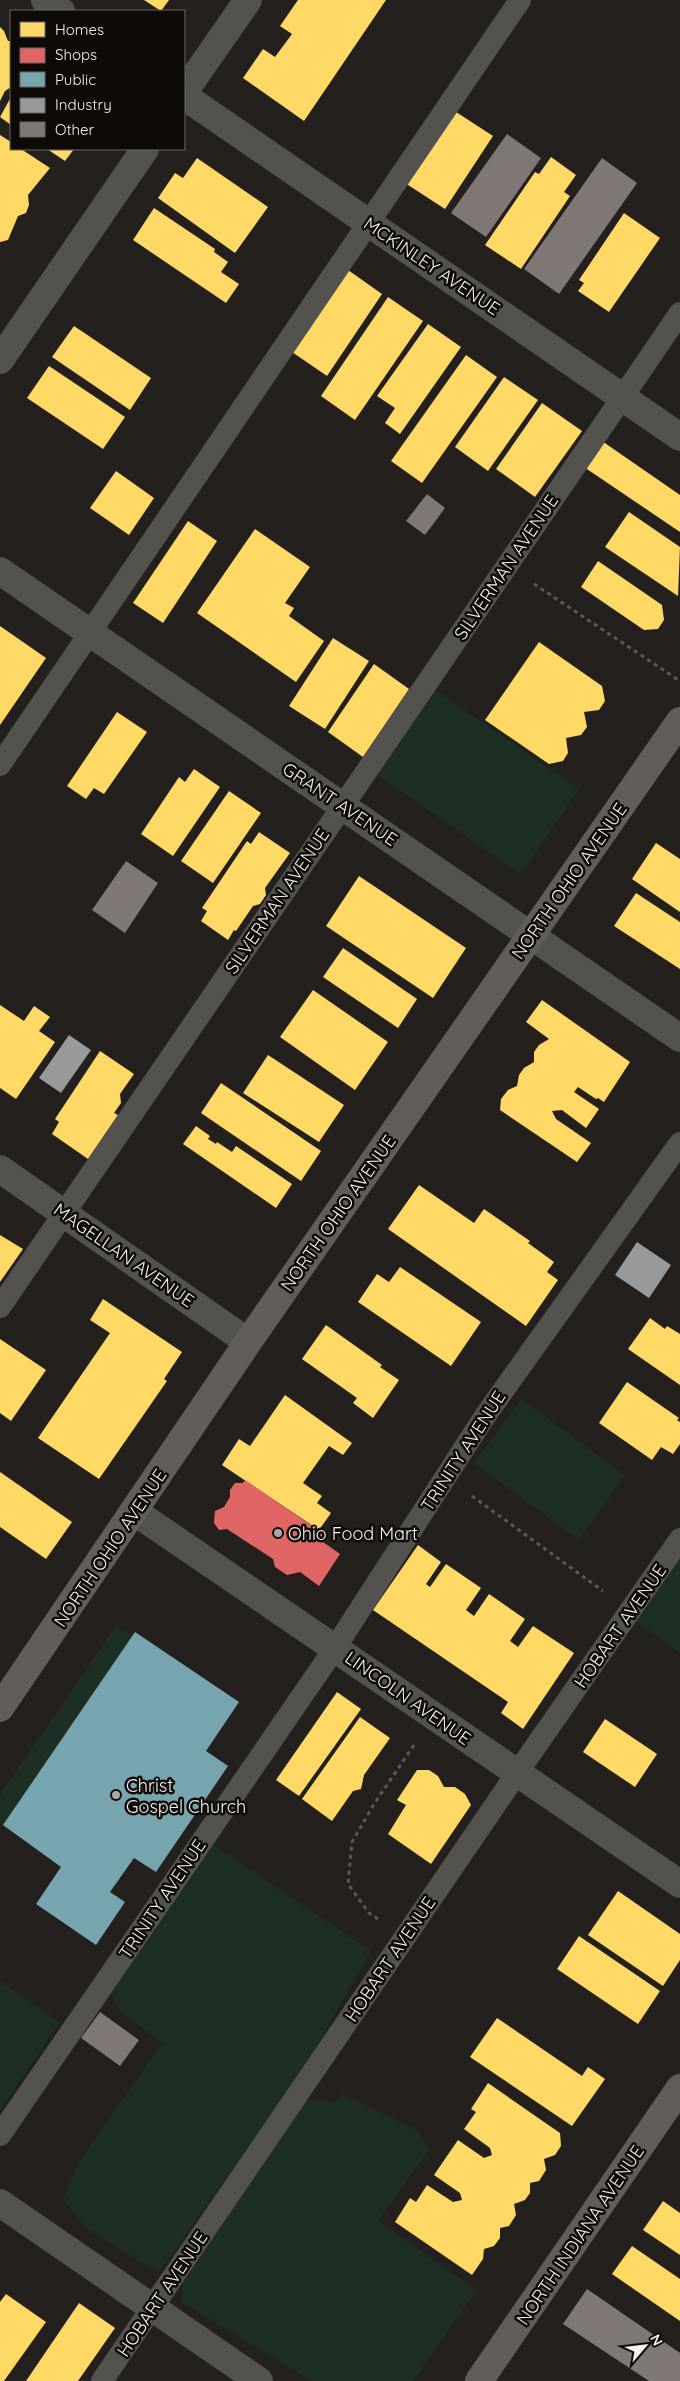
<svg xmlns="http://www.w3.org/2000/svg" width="680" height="2381" viewBox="0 0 680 2381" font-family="Quicksand,sans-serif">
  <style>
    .green { fill: #1d2e23 }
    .homes { fill: #ffd966 }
    .shops { fill: #e06666 }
    .public { fill: #76a5af }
    .industry { fill: #999 }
    .building { fill: #7f7874 }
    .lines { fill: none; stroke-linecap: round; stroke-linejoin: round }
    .path { stroke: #5b5855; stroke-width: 3; stroke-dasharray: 4 4; stroke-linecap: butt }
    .lane { stroke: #54524e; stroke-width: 22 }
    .street { stroke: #54524e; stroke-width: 28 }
    .secondary { stroke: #605d5a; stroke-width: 28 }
    .poi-dot { fill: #aca8a6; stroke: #0d0a08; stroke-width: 2 }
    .labels { text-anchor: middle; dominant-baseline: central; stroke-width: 5; stroke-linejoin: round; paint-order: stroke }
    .street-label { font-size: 18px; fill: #f6f2f0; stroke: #0d0a08 }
    .poi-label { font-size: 18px; fill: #f6f2f0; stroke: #0d0a08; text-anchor: start }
  </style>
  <rect width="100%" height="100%" fill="#24201e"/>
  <g class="green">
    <polygon points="434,689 579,789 521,874 376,774"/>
    <polygon points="521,1399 625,1475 579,1540 474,1463"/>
    <polygon points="680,1557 680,1653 636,1621"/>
    <polygon points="116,1626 133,1637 3,1825 0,1824 0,1795"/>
    <polygon points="213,1845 371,1951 311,2056 159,2273 85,2228 63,2199 78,2163 162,2043 121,2012 110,1990"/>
    <polygon points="0,1981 60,2022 0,2110"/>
    <polygon points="342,2094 417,2130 429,2150 378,2221 477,2290 413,2381 312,2381 181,2302 183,2283 306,2100 335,2102"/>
  </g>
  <g class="homes">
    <polygon points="144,0 169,0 161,11"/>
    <polygon points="298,0 386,0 304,121 243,78 263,49 275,57 292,34 280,26"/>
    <polygon points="0,27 4,31 8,41 11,41 11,87 5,91 0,101"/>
    <polygon points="11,97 11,125 0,117"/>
    <polygon points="453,110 493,136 445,209 405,183"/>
    <polygon points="0,135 11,142 11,149 21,149 50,168 28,195 29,205 26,213 18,216 8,240 0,242"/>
    <polygon points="47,149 74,149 65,161"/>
    <polygon points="551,157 576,175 564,192 570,196 521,269 485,245 535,172 539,174"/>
    <polygon points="197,158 268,207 235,253 158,198 175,173 183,178"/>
    <polygon points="154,208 215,249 214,252 228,262 221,272 239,284 226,303 133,240"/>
    <polygon points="624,213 660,238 609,312 578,291 584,283 579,280"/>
    <polygon points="348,270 382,294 327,376 292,352"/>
    <polygon points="388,297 423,321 355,420 321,396"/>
    <polygon points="428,324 461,347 400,434 385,423 395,408 377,396"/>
    <polygon points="74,326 151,378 130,410 52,357"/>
    <polygon points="466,355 497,377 422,483 391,461"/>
    <polygon points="49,366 125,417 103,449 27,398"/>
    <polygon points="504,377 538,400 488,471 455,447"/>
    <polygon points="542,403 582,431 535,497 496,469"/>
    <polygon points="599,439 680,495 680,532 581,465"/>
    <polygon points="116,471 154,498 129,535 90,508"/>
    <polygon points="629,512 680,547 678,596 605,547"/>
    <polygon points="188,521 217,541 163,623 133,603"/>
    <polygon points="255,529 310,567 285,603 294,608 289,616 324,641 296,682 197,613"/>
    <polygon points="598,561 662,605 664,620 658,629 644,630 581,587"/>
    <polygon points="0,626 46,658 0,725"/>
    <polygon points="333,638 369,661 325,729 289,706"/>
    <polygon points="539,642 602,686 605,701 599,710 584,712 587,727 581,735 566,738 568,753 563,761 549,764 485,720"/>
    <polygon points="374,664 409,689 363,757 328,732"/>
    <polygon points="117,712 147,732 104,794 94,788 86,799 67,786"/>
    <polygon points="194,769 220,787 173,856 141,834 179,777 185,782"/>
    <polygon points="229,791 261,813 213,883 181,861"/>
    <polygon points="259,832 290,853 265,888 266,895 260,904 253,906 236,931 234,930 228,940 201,921 207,911 202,908 247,841 251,844"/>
    <polygon points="656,843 680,859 680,912 632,879"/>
    <polygon points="359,876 466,948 433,998 326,926"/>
    <polygon points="636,893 680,922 680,969 614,926"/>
    <polygon points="343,948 417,999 398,1028 323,977"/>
    <polygon points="313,990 388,1042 355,1090 280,1037"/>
    <polygon points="542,1000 630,1062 604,1102 598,1098 596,1099 578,1087 574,1092 599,1109 586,1128 562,1110 552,1111 556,1119 591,1143 577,1162 500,1110 501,1099 508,1090 517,1086 519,1075 524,1068 534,1062 534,1052 539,1045 549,1039 526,1022"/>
    <polygon points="0,1005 24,1021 34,1006 50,1017 39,1031 55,1042 16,1099 0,1088"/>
    <polygon points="100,1051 134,1074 120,1094 121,1103 114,1113 118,1115 88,1159 52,1134 59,1122 55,1119"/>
    <polygon points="268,1055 344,1105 319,1142 243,1093"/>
    <polygon points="221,1083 321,1151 301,1181 201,1113"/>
    <polygon points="196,1126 210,1136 208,1139 216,1144 217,1142 232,1152 236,1146 292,1184 276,1208 183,1144"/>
    <polygon points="419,1185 474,1223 484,1209 530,1241 528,1243 554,1262 547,1272 558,1280 526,1326 388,1229"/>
    <polygon points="0,1235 23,1249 0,1282"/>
    <polygon points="400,1267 481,1322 451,1366 358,1302 377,1274 389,1282"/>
    <polygon points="103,1299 182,1352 164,1379 167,1381 99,1479 38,1438 110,1333 90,1320"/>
    <polygon points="650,1318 665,1329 667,1326 680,1334 680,1385 628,1349"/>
    <polygon points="326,1325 382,1365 380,1367 399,1380 373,1418 353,1403 357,1398 302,1359"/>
    <polygon points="0,1339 46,1370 11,1421 0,1413"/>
    <polygon points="627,1382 679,1418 677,1420 680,1422 680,1444 673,1454 661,1447 652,1460 599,1423"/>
    <polygon points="285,1395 352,1443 343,1455 329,1446 303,1483 322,1496 317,1503 331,1513 319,1530 222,1465 239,1439 250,1446"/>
    <polygon points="0,1472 72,1522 46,1559 0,1527"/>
    <polygon points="418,1545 441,1562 426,1584 430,1587 446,1564 481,1588 466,1610 474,1616 489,1594 525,1619 510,1641 518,1647 533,1626 574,1653 523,1729 501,1713 508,1702 373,1610"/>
    <polygon points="337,1692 361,1709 299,1796 276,1780"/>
    <polygon points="360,1717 390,1738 364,1775 361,1789 353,1791 332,1821 302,1799"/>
    <polygon points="605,1719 657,1754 635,1787 583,1752"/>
    <polygon points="417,1770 429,1770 438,1776 444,1787 455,1787 465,1794 471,1805 431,1864 388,1834 406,1805 397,1800"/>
    <polygon points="618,1891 680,1934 680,1960 663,1986 588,1935"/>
    <polygon points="579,1936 660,1991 638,2024 557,1969"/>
    <polygon points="497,2018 582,2076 588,2067 605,2079 572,2126 470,2057"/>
    <polygon points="488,2083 560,2133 561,2146 555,2155 544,2159 546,2170 539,2181 530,2183 530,2193 525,2200 514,2204 516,2215 509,2226 500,2228 500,2238 494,2246 484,2249 483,2259 472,2275 395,2222 410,2198 416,2202 427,2185 453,2202 462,2200 460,2193 434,2175 458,2140 484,2158 492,2155 490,2148 464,2129 476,2112 471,2109"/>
    <polygon points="663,2201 680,2213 680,2255 643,2230"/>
    <polygon points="632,2246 680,2279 680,2321 612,2274"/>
    <polygon points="6,2294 46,2322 4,2381 0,2381 0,2302"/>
    <polygon points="79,2303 115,2328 78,2381 26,2381"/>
  </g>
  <polygon class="shops" points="245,1480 327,1536 323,1542 340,1554 319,1586 300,1572 287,1575 275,1567 273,1559 227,1529 219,1530 214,1523 215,1511 224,1507 230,1497 230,1490 235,1483 243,1483"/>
  <polygon class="public" points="135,1632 239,1702 206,1751 228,1766 156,1872 134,1858 110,1892 125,1902 96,1945 36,1904 61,1867 3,1825"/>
  <g class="industry">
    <polygon points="69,1035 91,1050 61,1093 39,1078"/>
    <polygon points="637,1242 671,1265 649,1298 615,1275"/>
  </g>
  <g class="building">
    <polygon points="507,134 541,158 486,237 451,213"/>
    <polygon points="602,158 637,183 559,294 524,269"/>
    <polygon points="427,494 445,508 425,535 406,521"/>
    <polygon points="126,861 158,883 125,933 92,910"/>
    <polygon points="100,2012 139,2040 120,2066 81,2038"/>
    <polygon points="587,2289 680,2353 680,2381 649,2381 563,2324"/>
  </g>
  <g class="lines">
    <g class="path">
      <polyline points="534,584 680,681"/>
      <polyline points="472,1496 603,1591"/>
      <polyline points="378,1919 369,1913 348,1884 352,1842 374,1804 414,1745"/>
    </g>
    <g class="lane">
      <polyline points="0,765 520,0"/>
      <polyline points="0,1307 680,313"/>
      <polyline points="0,2135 335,1648 485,1416 680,1143"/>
      <polyline points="102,2381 517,1773 680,1539"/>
    </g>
    <g class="street">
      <polyline points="45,0 61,11"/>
      <polyline points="184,92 248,0"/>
      <polyline points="184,96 680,437"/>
      <polyline points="0,360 145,149"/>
      <polyline points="0,571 680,1038"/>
      <polyline points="0,1169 248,1342"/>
      <polyline points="135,1512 680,1884"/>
      <polyline points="0,2203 259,2381"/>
    </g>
    <g class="secondary">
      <polyline points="0,1708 248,1342 680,721"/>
      <polyline points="479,2381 680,2088"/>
    </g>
  </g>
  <g class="poi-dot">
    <circle cx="278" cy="1533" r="5"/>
    <circle cx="116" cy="1795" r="5"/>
  </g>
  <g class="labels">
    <g class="street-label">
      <text transform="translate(432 266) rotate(34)">MCKINLEY AVENUE</text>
      <text transform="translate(506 567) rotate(-56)">SILVERMAN AVENUE</text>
      <text transform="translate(340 804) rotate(34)">GRANT AVENUE</text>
      <text transform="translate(569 881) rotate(-55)">NORTH OHIO AVENUE</text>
      <text transform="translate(277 901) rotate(-56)">SILVERMAN AVENUE</text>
      <text transform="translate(338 1213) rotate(-55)">NORTH OHIO AVENUE</text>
      <text transform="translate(124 1255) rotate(35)">MAGELLAN AVENUE</text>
      <text transform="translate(463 1451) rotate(-57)">TRINITY AVENUE</text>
      <text transform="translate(110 1548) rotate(-56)">NORTH OHIO AVENUE</text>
      <text transform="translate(620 1626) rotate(-55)">HOBART AVENUE</text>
      <text transform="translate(408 1698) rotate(35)">LINCOLN AVENUE</text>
      <text transform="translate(162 1899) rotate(-56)">TRINITY AVENUE</text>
      <text transform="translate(390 1959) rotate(-56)">HOBART AVENUE</text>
      <text transform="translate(580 2235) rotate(-56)">NORTH INDIANA AVENUE</text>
      <text transform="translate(162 2294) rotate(-56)">HOBART AVENUE</text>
    </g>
    <g class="poi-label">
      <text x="288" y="1533">Ohio Food Mart</text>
      <text x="126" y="1785">Christ<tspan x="126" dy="21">Gospel Church</tspan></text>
    </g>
  </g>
  <rect x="10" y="10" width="175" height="140" fill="#0d0a08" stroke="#6a6765"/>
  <rect x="20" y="22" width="25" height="15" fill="#ffd966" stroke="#6a6765"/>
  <text x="55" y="35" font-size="15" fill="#f6f2f0">Homes</text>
  <rect x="20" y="48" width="25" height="15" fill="#e06666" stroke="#6a6765"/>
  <text x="55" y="60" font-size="15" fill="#f6f2f0">Shops</text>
  <rect x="20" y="72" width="25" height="15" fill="#76a5af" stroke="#6a6765"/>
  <text x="55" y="85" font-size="15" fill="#f6f2f0">Public</text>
  <rect x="20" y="98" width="25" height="15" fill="#999999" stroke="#6a6765"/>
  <text x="55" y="110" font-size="15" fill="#f6f2f0">Industry</text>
  <rect x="20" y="122" width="25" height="15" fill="#7f7874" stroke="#6a6765"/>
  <text x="55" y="135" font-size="15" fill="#f6f2f0">Other</text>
  <g transform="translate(645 2346) rotate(62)" stroke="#0d0a08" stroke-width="4" paint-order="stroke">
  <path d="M0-4L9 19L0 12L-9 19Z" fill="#f6f2f0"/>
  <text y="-8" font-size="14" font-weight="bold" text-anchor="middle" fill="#f6f2f0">N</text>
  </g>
</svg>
